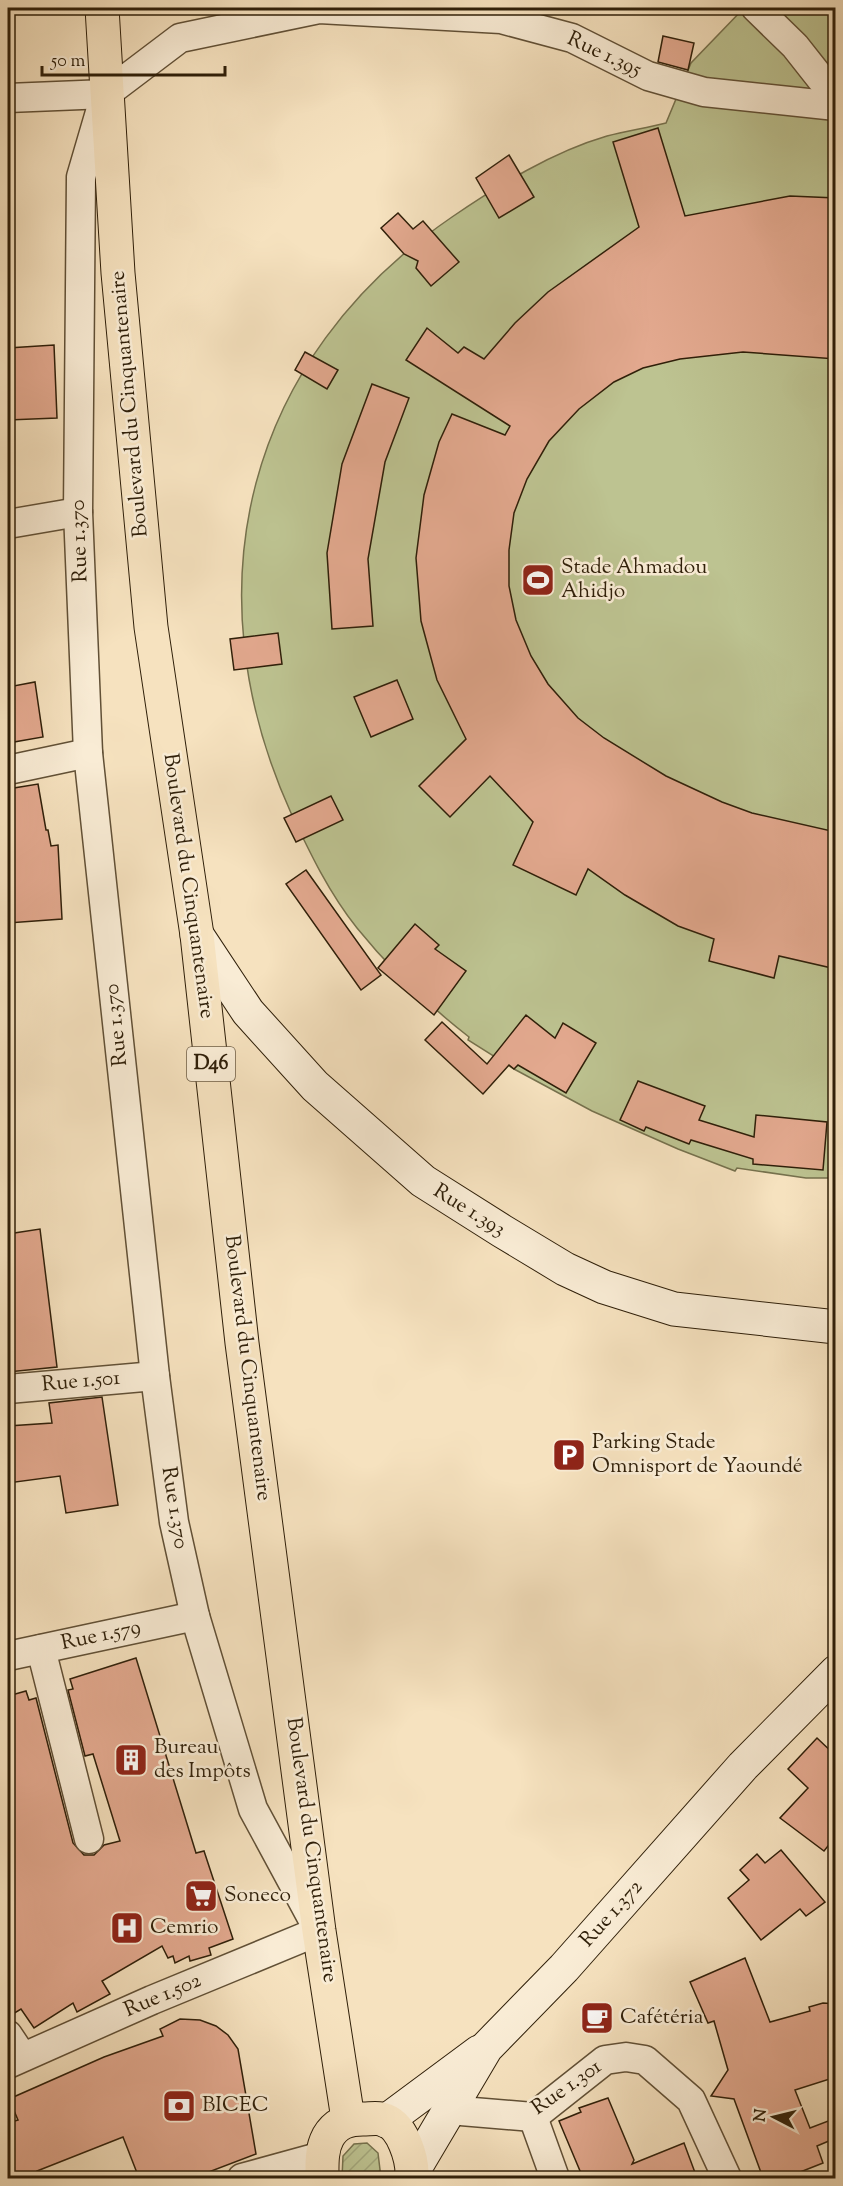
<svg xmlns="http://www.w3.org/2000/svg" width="843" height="2186" viewBox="0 0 843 2186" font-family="'Sorts Mill Goudy',serif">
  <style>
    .garden { fill: url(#garden-furrows); stroke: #76714d; stroke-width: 1.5 }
    .pitch { fill: #bdc391; stroke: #76714d; stroke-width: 1.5 }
    .building { fill: #e3a98f; stroke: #2f1f09; stroke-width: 1.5 }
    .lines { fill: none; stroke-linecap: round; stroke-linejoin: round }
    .street-casing { stroke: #615036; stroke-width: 31 }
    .secondary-casing { stroke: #2f1f09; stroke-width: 35 }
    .primary-casing { stroke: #2f1f09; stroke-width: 35 }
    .street { stroke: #f9ecd5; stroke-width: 28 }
    .secondary { stroke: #f9ecd5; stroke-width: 33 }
    .primary { stroke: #f6e2bf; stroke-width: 33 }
    .labels { text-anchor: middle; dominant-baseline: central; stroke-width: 5; stroke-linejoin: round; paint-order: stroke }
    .shield { fill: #f9ecd5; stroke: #6c5c46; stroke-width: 1.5 }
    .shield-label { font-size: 20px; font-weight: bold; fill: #2f1f09 }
    .street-label { font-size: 21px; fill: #2f1f09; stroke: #f9ecd5 }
    .poi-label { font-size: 21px; fill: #2f1f09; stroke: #f9ecd5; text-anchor: start }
  </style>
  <defs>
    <pattern id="garden-furrows" width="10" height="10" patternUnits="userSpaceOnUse" patternTransform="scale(1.5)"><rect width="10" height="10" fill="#bdc391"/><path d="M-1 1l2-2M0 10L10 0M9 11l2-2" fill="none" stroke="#a3a77c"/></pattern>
  </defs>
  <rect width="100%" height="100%" fill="#f6e2bf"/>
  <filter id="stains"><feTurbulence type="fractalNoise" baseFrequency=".00333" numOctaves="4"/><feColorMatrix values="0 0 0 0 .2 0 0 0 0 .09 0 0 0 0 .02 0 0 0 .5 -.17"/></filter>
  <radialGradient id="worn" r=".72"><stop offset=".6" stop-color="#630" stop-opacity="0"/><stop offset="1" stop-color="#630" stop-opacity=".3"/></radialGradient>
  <polygon class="garden" points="367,2143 378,2153 381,2178 342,2178 343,2156 354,2144"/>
  <path class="pitch" d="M744,8h91v1170h-29l-69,-10 -2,3 -57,-22 -86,-38 -78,-42 -46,-29 1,-3c-41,-32 -79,-68 -112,-109 -28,-35 -47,-75 -66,-115 -102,-226 -45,-455 161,-596 47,-32 100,-65 155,-81 19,-5 39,-8 59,-13l25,-60z"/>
  <g class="building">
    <polygon points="663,36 694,43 688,70 658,62"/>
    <polygon points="658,128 685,216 790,196 836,198 836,359 743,352 680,359 643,368 614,382 579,409 549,441 527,479 514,513 509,550 509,586 516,620 531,656 548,684 578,718 604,738 666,776 722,802 752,813 836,832 836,969 779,956 774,978 709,961 714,939 678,926 625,895 588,869 576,895 513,865 533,822 490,776 450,817 419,786 466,739 437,680 421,621 416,558 424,495 439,442 452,414 505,435 510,426 406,360 427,328 458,353 464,347 484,359 515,323 548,292 639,227 613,142"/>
    <polygon points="509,155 534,197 499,218 476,178"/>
    <polygon points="398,213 413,229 423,221 459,262 431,286 416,268 418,261 404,254 381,228"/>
    <polygon points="54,345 57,418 8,420 8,348"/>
    <polygon points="305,352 338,370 327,389 295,370"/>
    <polygon points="372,384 409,398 385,462 368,559 373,626 332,629 327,553 342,464"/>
    <polygon points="278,633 282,664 234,670 230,639"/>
    <polygon points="397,680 413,719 371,737 354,697"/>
    <polygon points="35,682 43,737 8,743 8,687"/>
    <polygon points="38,784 46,830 48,830 51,846 58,845 62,919 8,923 8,789"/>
    <polygon points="331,796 343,820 296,842 284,818"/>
    <polygon points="306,870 381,975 361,990 286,884"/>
    <polygon points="415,924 439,945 435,949 466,971 434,1015 378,968"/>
    <polygon points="526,1015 555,1038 563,1023 596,1043 566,1093 518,1065 514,1069 509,1065 483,1094 425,1040 442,1022 487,1064"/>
    <polygon points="638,1081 705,1106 699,1120 754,1137 756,1115 827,1122 823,1170 753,1164 753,1159 691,1140 689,1144 646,1127 644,1131 620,1120"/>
    <polygon points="40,1229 57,1367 8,1372 8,1234"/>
    <polygon points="102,1397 118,1505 66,1513 60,1476 8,1483 8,1426 52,1423 49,1403"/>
    <polygon points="136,1658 196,1853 204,1851 233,1939 209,1948 211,1955 190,1961 189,1956 175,1963 173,1956 168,1958 162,1946 102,1981 110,1994 77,2012 73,2003 34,2028 21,2009 8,2017 8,1696 26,1691 29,1700 36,1698 73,1843 84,1855 94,1855 104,1845 120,1841 93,1754 85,1756 68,1690 73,1689 70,1679"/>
    <polygon points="817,1738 836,1756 836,1836 824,1851 780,1818 808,1788 788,1769"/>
    <polygon points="781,1850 825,1902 806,1916 800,1909 761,1940 728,1898 749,1880 740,1870 757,1854 765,1863"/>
    <polygon points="745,1958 770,2022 810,2011 809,2007 823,2003 836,2004 836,2077 795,2090 810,2128 836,2118 836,2138 817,2146 823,2163 785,2178 763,2178 734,2099 711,2096 728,2070 714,2021 708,2023 690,1982"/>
    <polygon points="180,2019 200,2020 216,2026 228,2035 238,2049 256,2154 193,2178 139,2178 123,2137 37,2171 39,2178 8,2178 8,2123 18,2120 9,2099 104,2057 163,2036 160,2029"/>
    <polygon points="608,2098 634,2160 632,2164 684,2143 697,2178 583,2178 559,2121 581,2112 579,2108"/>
  </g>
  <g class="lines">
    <defs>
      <g id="street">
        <polyline points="756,8 795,46 836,98"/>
        <polyline points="106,94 180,38 319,9 501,19 572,38 648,76 704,92 836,106"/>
        <polyline points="8,98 106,94"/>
        <polyline points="8,524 78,512"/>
        <polyline points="8,770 88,753"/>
        <polyline points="8,1389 155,1376"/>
        <polyline points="41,1649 89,1839"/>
        <polyline points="8,1656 195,1616"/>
        <polyline points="8,2035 22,2056"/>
        <polyline points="8,2064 152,2000 319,1931 253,1809 195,1616 174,1522 155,1376 88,753 78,512 81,177 105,95"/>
        <polyline points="449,2110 533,2117 605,2060 626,2057 645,2060 691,2100 727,2178"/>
        <polyline points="533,2117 555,2178"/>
        <polyline points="242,2178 322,2156"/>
      </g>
      <g id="secondary">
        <polyline points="197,935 248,1012 315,1086 423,1181 502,1231 565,1269 604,1287 674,1309 836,1327"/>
        <polyline points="386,2121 479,2052"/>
        <polyline points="412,2173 486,2048 564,1968 743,1766 836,1672"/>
      </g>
      <g id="primary">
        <polyline points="102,8 118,273 151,627 197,935 242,1343 319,1931 348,2119"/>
        <path d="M322,2178c0,-13 -1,-28 6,-41 8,-14 20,-18 35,-18 6,0 13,-1 19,0 21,5 31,41 30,59"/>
      </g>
    </defs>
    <use href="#street" class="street-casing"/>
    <use href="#secondary" class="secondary-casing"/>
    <use href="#primary" class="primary-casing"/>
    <use href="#street" class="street"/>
    <use href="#secondary" class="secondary"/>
    <use href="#primary" class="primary"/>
  </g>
  <defs>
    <symbol id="stadium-square" viewBox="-11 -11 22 22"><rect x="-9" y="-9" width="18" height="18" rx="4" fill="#8f2418" stroke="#f9ecd5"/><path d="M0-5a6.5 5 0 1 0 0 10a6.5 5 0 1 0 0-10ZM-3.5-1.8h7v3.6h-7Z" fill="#fff"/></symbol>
    <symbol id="parking-square" viewBox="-11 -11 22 22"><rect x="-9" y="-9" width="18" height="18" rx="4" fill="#8f2418" stroke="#f9ecd5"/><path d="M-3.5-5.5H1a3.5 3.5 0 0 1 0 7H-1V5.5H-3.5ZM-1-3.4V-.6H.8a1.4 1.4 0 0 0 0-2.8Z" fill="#fff"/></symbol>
    <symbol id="building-square" viewBox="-11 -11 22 22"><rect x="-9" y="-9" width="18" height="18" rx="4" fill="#8f2418" stroke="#f9ecd5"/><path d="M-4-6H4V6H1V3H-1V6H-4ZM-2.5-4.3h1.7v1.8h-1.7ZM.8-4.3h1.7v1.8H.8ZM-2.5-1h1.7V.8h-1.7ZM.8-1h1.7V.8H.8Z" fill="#fff"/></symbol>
    <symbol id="supermarket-square" viewBox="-11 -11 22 22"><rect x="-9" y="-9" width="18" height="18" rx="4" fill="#8f2418" stroke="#f9ecd5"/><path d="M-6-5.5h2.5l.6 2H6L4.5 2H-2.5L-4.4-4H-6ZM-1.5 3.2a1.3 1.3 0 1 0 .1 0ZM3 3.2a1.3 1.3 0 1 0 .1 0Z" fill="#fff"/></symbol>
    <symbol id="hospital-square" viewBox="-11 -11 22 22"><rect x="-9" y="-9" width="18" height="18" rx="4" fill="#8f2418" stroke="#f9ecd5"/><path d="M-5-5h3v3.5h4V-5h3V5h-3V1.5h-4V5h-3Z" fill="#fff"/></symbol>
    <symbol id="cafe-square" viewBox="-11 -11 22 22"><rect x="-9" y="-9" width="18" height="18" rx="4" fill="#8f2418" stroke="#f9ecd5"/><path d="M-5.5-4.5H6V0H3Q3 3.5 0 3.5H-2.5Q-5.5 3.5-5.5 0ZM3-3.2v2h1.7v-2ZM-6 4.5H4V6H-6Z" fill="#fff"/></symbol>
    <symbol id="bank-square" viewBox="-11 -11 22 22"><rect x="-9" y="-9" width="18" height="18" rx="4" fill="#8f2418" stroke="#f9ecd5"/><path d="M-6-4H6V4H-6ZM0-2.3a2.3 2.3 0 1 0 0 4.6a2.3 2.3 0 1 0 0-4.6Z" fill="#fff"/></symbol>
  </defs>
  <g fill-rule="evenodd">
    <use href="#stadium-square" x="519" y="561" width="38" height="38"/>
    <use href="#parking-square" x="550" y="1436" width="38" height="38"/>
    <use href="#building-square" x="112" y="1741" width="38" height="38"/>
    <use href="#supermarket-square" x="182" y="1877" width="38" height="38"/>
    <use href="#hospital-square" x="108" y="1909" width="38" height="38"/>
    <use href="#cafe-square" x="578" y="1999" width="38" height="38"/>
    <use href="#bank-square" x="160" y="2087" width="38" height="38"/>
  </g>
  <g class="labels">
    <rect class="shield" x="187" y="1047" width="48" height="34" rx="4.5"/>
    <g class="shield-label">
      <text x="211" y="1064">D46</text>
    </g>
    <g class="street-label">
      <text transform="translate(604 55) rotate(25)">Rue 1.395</text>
      <text transform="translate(130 404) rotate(-95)">Boulevard du Cinquantenaire</text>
      <text transform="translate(80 541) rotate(-92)">Rue 1.370</text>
      <text transform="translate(188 886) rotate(82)">Boulevard du Cinquantenaire</text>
      <text transform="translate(117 1025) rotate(-96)">Rue 1.370</text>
      <text transform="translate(469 1211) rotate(32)">Rue 1.393</text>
      <text transform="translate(247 1368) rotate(83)">Boulevard du Cinquantenaire</text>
      <text transform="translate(81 1382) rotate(-5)">Rue 1.501</text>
      <text transform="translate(174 1508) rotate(81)">Rue 1.370</text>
      <text transform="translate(101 1636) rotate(-12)">Rue 1.579</text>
      <text transform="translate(311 1850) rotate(82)">Boulevard du Cinquantenaire</text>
      <text transform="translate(612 1914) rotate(-48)">Rue 1.372</text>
      <text transform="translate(163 1996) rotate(-23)">Rue 1.502</text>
      <text transform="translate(567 2088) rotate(-35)">Rue 1.301</text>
    </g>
    <g class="poi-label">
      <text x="561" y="568">Stade Ahmadou<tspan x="561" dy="24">Ahidjo</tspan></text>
      <text x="592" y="1443">Parking Stade<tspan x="592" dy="24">Omnisport de Yaoundé</tspan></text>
      <text x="154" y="1748">Bureau<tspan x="154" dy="24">des Impôts</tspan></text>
      <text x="224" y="1896">Soneco</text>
      <text x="150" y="1928">Cemrio</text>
      <text x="620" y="2018">Cafétéria</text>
      <text x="202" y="2106">BICEC</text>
    </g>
  </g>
  <rect width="843" height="2186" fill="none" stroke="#f6e2bf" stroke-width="30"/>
  <rect x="9" y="9" width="825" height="2168" fill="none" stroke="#2f1f09" stroke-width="3"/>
  <rect x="15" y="15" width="813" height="2156" fill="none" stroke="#2f1f09" stroke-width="1.5"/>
  <g transform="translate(774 2117) rotate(277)" stroke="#f9ecd5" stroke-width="4.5" paint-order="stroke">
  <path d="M0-4.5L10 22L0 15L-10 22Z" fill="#2f1f09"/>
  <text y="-9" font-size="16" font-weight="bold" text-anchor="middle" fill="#2f1f09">N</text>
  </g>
  <path d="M42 66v9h183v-9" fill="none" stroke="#2f1f09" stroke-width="3"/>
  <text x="51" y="66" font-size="18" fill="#2f1f09" stroke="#f9ecd5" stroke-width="4.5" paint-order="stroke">50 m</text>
  <rect width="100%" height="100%" filter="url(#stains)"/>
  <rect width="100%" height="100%" fill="url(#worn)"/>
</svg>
